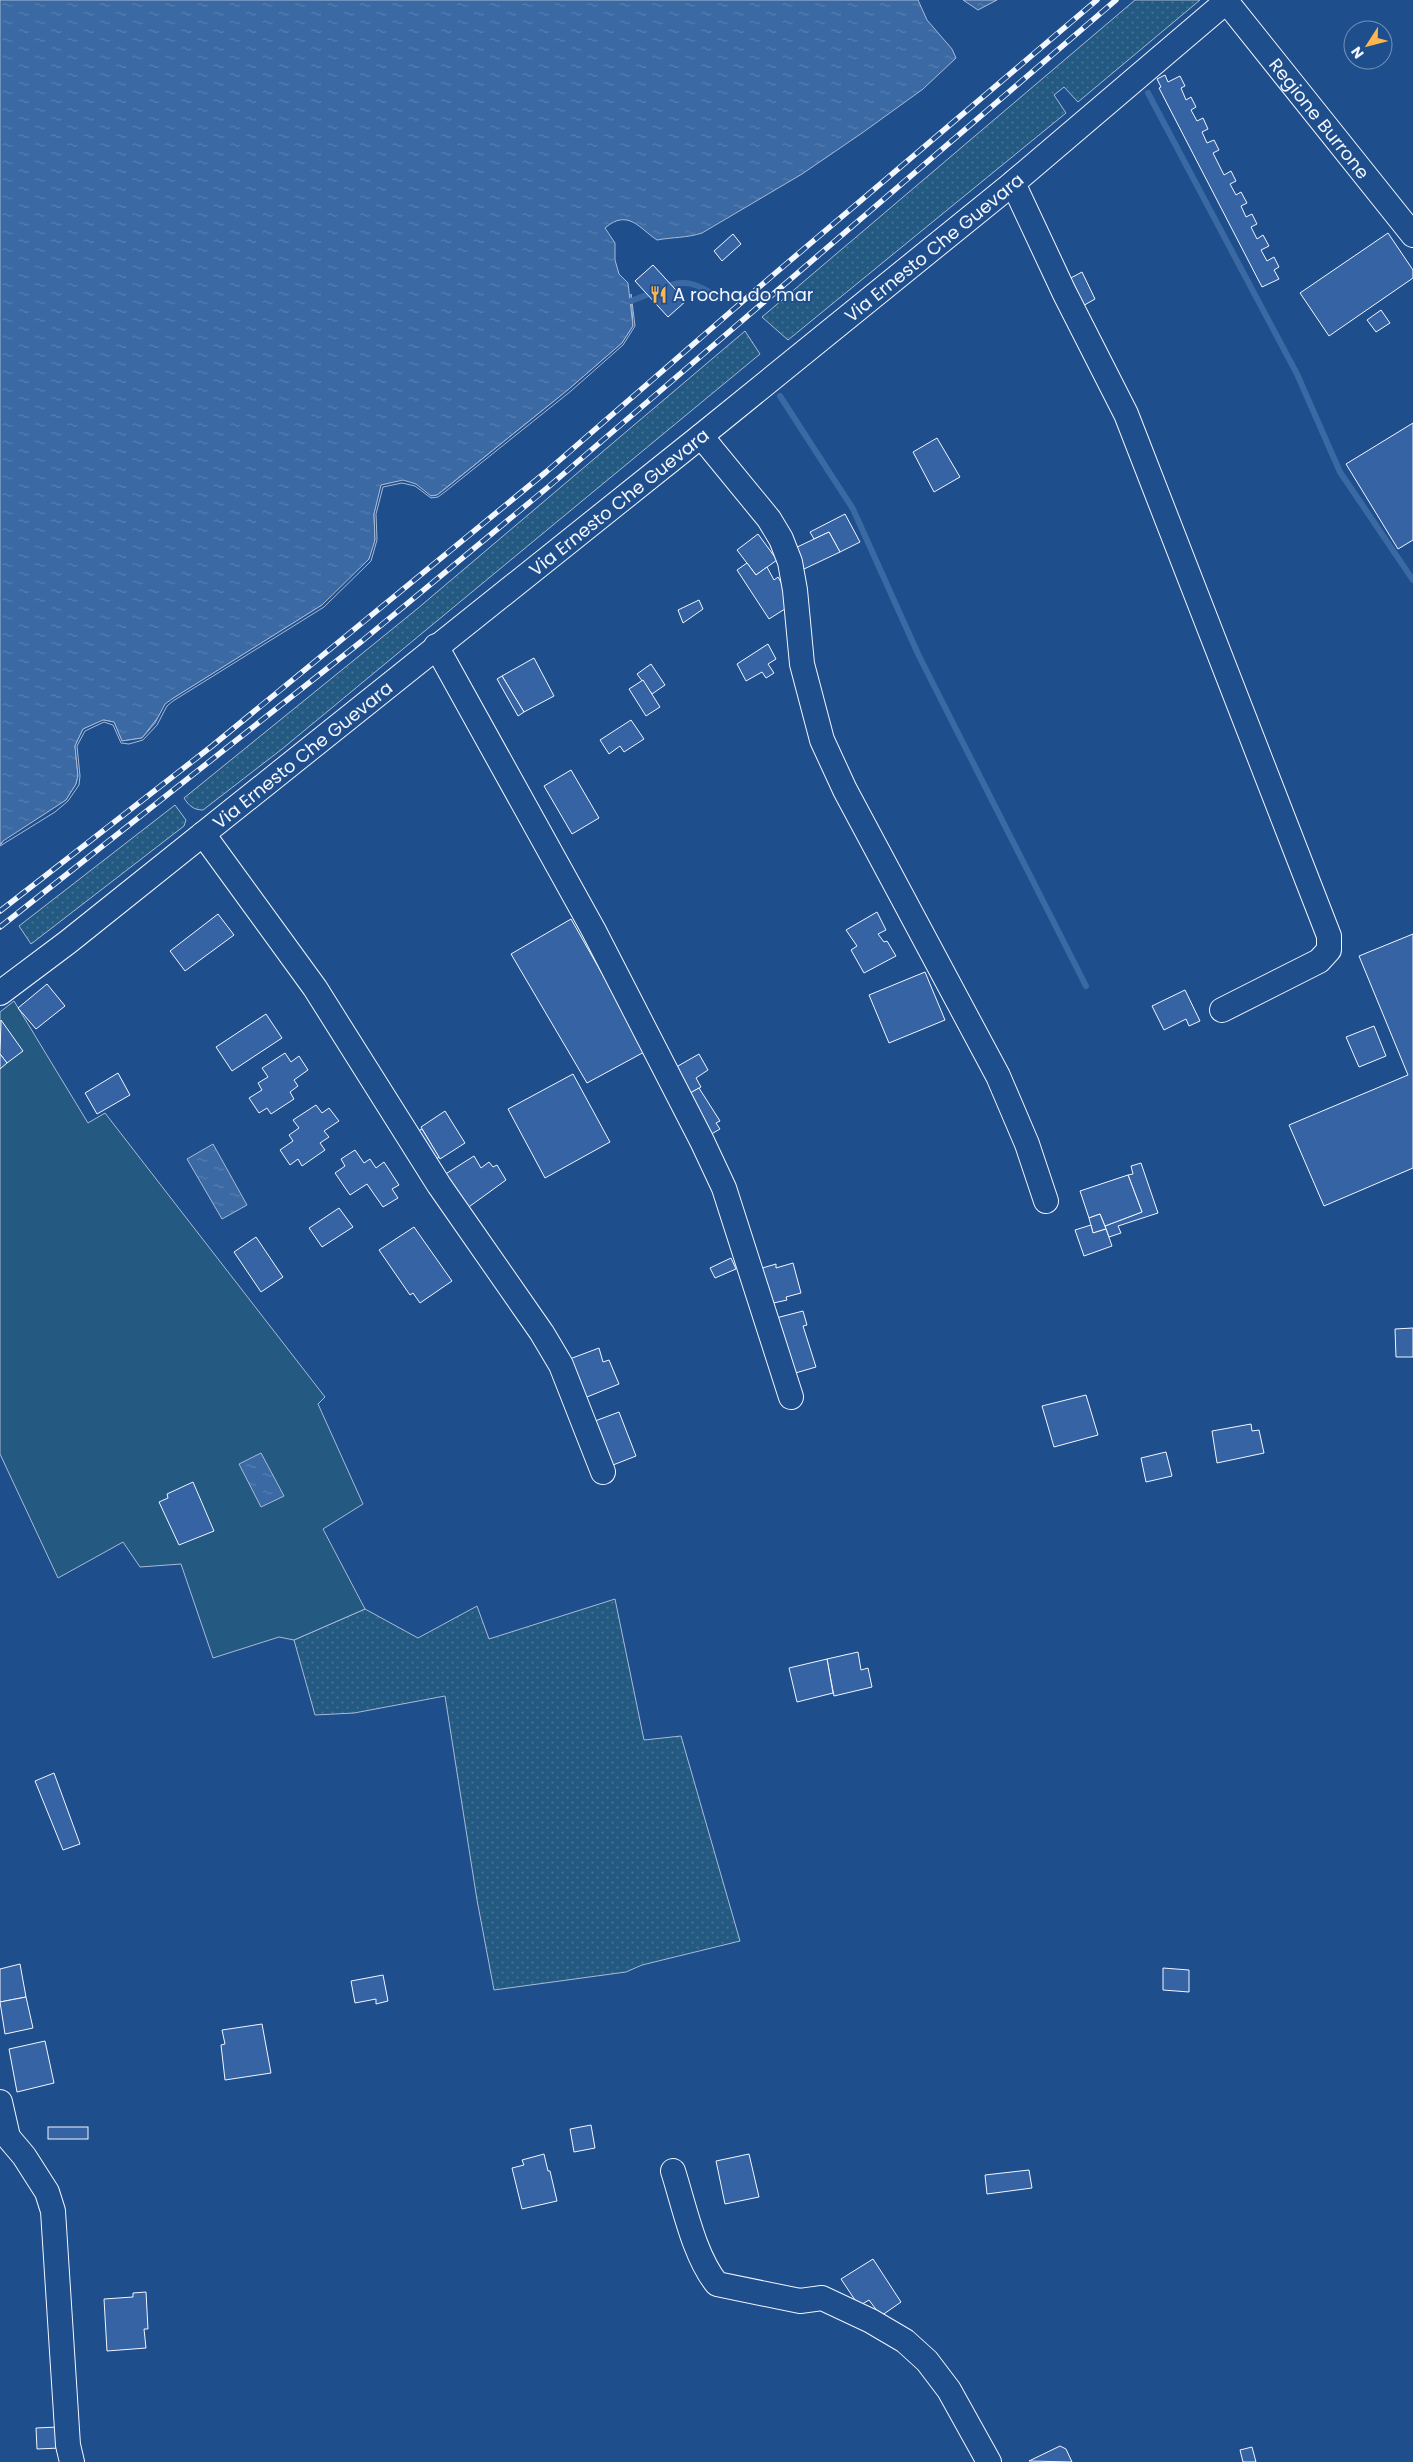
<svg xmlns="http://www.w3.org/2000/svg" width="1413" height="2462" viewBox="0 0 1413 2462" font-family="Poppins,sans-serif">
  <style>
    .grass { fill: url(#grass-dots); stroke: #a8bbd7 }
    .park { fill: #245a82; stroke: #a8bbd7 }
    .water { fill: url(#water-ripples); stroke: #a8bbd7 }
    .pier { fill: #1f4e8c; stroke: #a8bbd7 }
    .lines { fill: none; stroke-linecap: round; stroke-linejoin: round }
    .stream { stroke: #3b69a3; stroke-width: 6 }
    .building { fill: #3563a3; stroke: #f2f6ff }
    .minor-casing { stroke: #f2f6ff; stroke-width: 26 }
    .minor { stroke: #1f4e8c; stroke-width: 24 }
    .rail-casing { stroke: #f2f6ff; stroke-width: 5.5 }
    .rail { stroke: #1f4e8c; stroke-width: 4; stroke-dasharray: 11; stroke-linecap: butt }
    .labels { text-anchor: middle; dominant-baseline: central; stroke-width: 4; stroke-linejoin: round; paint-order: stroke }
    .street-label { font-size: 18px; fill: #f2f6ff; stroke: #1f4e8c }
    .poi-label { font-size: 18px; fill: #f2f6ff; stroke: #1f4e8c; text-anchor: start }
  </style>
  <defs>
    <pattern id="grass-dots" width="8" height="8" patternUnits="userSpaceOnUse" patternTransform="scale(1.25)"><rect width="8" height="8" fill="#245a82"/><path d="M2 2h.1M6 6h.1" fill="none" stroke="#447295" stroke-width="1.8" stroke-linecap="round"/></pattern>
    <pattern id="water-ripples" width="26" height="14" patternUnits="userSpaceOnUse" patternTransform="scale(1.25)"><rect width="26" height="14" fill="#3b69a3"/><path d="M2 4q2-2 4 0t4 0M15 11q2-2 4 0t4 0" fill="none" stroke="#587fb1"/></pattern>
  </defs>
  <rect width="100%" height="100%" fill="#1f4e8c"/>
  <g class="grass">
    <polygon points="1135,0 1200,0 1078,102 1064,87 1054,95 1066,113 788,340 762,317"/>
    <path d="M745,331l15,23 -478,395 -79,61c-9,0 -14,-4 -19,-12l233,-189z"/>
    <polygon points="175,805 186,820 184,826 31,944 19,926"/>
    <polygon points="615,1599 644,1740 681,1736 740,1941 642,1965 626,1972 494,1990 477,1900 445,1696 354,1713 315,1715 294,1640 365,1609 418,1638 477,1606 489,1639"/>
  </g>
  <polygon class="park" points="14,1001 88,1123 105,1113 325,1397 318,1404 363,1504 323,1529 365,1609 294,1640 279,1637 213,1658 181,1564 140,1567 123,1542 58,1578 0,1454 0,1012"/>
  <g class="water">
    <path d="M0,0h918l9,20 25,29 4,9 -33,31 -61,44 -60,41 -100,59c-15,5 -29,4 -45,7 -17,-11 -29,-32 -52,-12l10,15v17l4,14 9,9 5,43 -11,17 -53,46 -132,106 -6,1c-24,-15 -20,-18 -49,-11l-8,29 1,26 -2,9 -4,10 -9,11 -38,35 -150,94 -30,39 -20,3 -8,-19 -10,-2 -21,9 -8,17 3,30 -2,8 -10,16 -66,44z"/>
    <polygon points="963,0 997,0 978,10"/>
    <polygon points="213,1144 247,1205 222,1219 187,1159"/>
    <polygon points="261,1453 284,1496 261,1507 239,1464"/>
  </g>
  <polygon class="pier" points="631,294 635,326 623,345 571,391 446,491 438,497 431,498 415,486 402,483 383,487 376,514 377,540 371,561 324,607 173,701 167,706 157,725 143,740 129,744 121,743 113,725 104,722 85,731 77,746 80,776 79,785 68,801 55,812 0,846 3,841 66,800 76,784 78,776 75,746 83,729 103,720 114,722 122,741 142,738 155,723 165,704 172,699 322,605 369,559 375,540 374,514 381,485 403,480 416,484 431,496 437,495 445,489 569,389 622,343 633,326"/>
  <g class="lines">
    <g class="stream">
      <polyline points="1148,93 1297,374 1340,472 1413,580"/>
      <path d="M663,288c22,-10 35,-4 54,9"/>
      <polyline points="631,301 654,292"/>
      <polyline points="780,396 853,509 919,656 1086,986"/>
    </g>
  </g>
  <g class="building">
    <polygon points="1165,75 1168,82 1180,76 1185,86 1181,88 1186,100 1191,97 1196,107 1191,110 1197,121 1203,118 1208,129 1202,132 1207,143 1214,140 1219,150 1213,153 1224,175 1231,171 1236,181 1230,184 1236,195 1241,192 1247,203 1241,206 1246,217 1252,214 1257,224 1251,227 1257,239 1263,235 1269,246 1261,250 1267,261 1274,257 1279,267 1274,270 1279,279 1262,287 1159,88 1161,87 1157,79"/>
    <polygon points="1388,233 1413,270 1413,278 1329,336 1300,293"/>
    <polygon points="733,234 741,244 722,261 714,251"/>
    <polygon points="653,265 686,301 668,317 635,281"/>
    <polygon points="1082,272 1095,299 1081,307 1067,280"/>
    <polygon points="1381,310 1390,323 1376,332 1367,320"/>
    <polygon points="1413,423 1413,540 1398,549 1346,464"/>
    <polygon points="937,438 960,477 934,492 913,452"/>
    <polygon points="845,514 860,542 840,552 829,532 814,539 810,532"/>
    <polygon points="829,532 840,552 804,569 793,549"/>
    <polygon points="758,534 777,560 756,575 737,550"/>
    <polygon points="747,563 756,575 767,567 774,580 778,577 791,600 788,607 769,619 737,570"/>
    <polygon points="699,600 703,609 683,623 678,610"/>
    <polygon points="768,644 776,659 768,664 774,673 766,678 762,672 746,681 737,664"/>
    <polygon points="534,658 554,696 524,712 502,676"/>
    <polygon points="651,664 665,685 652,694 637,674"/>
    <polygon points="502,676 524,712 518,716 497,679"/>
    <polygon points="643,680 660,707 646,716 629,689"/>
    <polygon points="631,720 644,739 624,752 620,746 609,754 600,740"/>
    <polygon points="571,770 599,818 572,834 544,786"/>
    <polygon points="877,912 886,930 878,934 884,942 887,941 896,956 864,973 851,950 857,946 846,930"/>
    <polygon points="218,914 234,935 185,971 170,951"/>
    <polygon points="571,919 646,1051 587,1083 511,954"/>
    <polygon points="1413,934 1413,1168 1324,1206 1289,1125 1408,1075 1359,956"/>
    <polygon points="925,972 945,1020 889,1043 869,995"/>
    <polygon points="47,984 65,1006 36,1029 18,1008"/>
    <polygon points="1185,990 1200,1021 1189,1026 1186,1019 1164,1030 1152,1006"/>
    <polygon points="266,1014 282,1038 232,1071 216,1047"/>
    <polygon points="1,1020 23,1051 7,1063 0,1054"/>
    <polygon points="1374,1026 1386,1056 1359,1067 1346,1037"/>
    <polygon points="285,1053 291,1062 299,1056 308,1070 294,1080 298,1086 290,1092 294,1099 271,1114 267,1108 259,1113 249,1098 262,1090 258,1083 268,1077 262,1068"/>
    <polygon points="0,1054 7,1063 0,1069"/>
    <polygon points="699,1054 708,1070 696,1078 701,1087 685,1096 671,1070"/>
    <polygon points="118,1073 130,1095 97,1114 85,1093"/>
    <polygon points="573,1074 610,1142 545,1178 508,1109"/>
    <polygon points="699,1088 720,1121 716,1123 720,1129 708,1136 685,1096"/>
    <polygon points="316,1105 322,1113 329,1108 339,1121 324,1131 329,1137 320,1143 325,1150 302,1166 298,1159 290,1165 280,1150 293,1141 289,1135 299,1128 293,1120"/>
    <polygon points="445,1111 465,1143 440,1159 421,1127"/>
    <polygon points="422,1129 439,1157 434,1161 416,1132"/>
    <polygon points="355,1150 364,1163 370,1159 376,1168 384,1162 399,1185 392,1189 398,1198 383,1207 367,1184 350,1195 335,1173 345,1166 341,1159"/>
    <polygon points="474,1156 481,1168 489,1162 493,1167 497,1165 506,1180 466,1209 444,1175"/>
    <polygon points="1141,1163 1158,1213 1118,1226 1121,1233 1109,1237 1105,1226 1142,1212 1128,1175 1133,1174 1131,1166"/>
    <polygon points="1128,1175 1142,1212 1105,1226 1100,1214 1089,1218 1080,1191"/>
    <polygon points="339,1208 353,1227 322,1247 309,1228"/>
    <polygon points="1100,1214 1106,1229 1093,1233 1089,1218"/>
    <polygon points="1091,1225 1093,1233 1106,1229 1112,1246 1084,1256 1075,1230"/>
    <polygon points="414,1227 452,1281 420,1303 413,1293 410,1295 379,1250"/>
    <polygon points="256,1237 283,1277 261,1292 234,1252"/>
    <polygon points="731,1258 736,1269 715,1278 710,1268"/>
    <polygon points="793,1263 801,1293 786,1297 787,1300 769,1304 759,1269 776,1264 776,1268"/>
    <polygon points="803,1311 807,1325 803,1326 816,1367 792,1374 776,1318"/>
    <polygon points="1413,1328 1413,1357 1396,1357 1395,1329"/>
    <polygon points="599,1348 603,1362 609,1360 619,1384 582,1399 567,1360"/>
    <polygon points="1086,1395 1098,1435 1054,1447 1042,1406"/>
    <polygon points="619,1412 636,1456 613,1465 595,1421"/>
    <polygon points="1251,1424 1252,1431 1259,1430 1264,1453 1217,1463 1212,1431"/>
    <polygon points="1166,1452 1172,1476 1146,1482 1141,1458"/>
    <polygon points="193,1482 214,1531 179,1545 159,1502 168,1498 167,1494"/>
    <polygon points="858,1652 861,1670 868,1668 872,1687 834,1696 827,1659"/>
    <polygon points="827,1659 833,1693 797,1702 789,1668"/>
    <polygon points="54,1773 80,1844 63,1850 35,1781"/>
    <polygon points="20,1964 26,1997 0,2002 0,1969"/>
    <polygon points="1163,1968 1189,1970 1189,1992 1163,1990"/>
    <polygon points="383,1975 388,2001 376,2004 376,1999 355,2003 351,1981"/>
    <polygon points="26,1997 33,2028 5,2034 0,2002"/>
    <polygon points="262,2024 271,2073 225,2080 221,2045 225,2044 222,2030"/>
    <polygon points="45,2041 54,2083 17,2092 9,2049"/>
    <polygon points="591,2125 595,2148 574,2152 570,2129"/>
    <rect x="48" y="2127" width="40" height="12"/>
    <polygon points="544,2154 548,2171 550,2171 557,2201 522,2209 512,2168 524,2165 522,2160"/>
    <polygon points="749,2154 759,2197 725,2204 716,2161"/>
    <polygon points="1029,2170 1032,2188 987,2194 985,2175"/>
    <polygon points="873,2259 901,2302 881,2316 869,2300 859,2306 841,2279"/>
    <polygon points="146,2292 148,2329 144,2329 146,2348 107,2351 104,2299 133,2297 133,2293"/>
    <polygon points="58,2427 60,2448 37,2449 36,2428"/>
    <polygon points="1060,2446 1066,2449 1072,2462 1029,2461"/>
    <polygon points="1252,2447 1256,2462 1243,2462 1240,2450"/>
  </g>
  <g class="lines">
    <defs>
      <g id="minor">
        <path id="s1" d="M1226,1l187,234"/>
        <polyline points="1013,183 1064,292 1126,414 1329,936 1329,950 1319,961 1222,1010"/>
        <polyline points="701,436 769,519 781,539 790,562 795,590 802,664 822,740 845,790 998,1076 1027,1144 1046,1201"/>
        <polyline points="436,646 593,929 702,1141 724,1188 791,1397"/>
        <polyline points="203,834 315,988 439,1185 542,1333 561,1365 603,1472"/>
        <path id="s2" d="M0,993l68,-51 633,-506 312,-253 215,-183"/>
        <polyline points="0,2102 8,2137 24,2156 47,2192 53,2211 68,2445 72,2462"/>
        <path d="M673,2171c11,34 21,85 44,113l83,17 22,-3 49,23 34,20 22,20 22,29 40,72"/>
      </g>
    </defs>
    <use href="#minor" class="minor-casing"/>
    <use href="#minor" class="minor"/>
    <defs>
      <g id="rail">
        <polyline points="0,911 212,746 546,472 772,276 1097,0"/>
        <polyline points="0,927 362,641 547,488 1116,0"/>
      </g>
    </defs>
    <use href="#rail" class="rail-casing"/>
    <use href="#rail" class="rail"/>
  </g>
  <defs>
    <symbol id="restaurant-bare" viewBox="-9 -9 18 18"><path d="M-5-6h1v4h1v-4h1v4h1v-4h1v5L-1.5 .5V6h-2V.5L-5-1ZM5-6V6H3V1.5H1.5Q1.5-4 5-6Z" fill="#ffb74d" stroke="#1f4e8c" stroke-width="2.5" paint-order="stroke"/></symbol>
  </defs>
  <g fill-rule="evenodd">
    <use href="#restaurant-bare" x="646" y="282" width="25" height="25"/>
  </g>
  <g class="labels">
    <g class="street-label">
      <text stroke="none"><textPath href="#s1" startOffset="150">Regione Burrone</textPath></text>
      <text stroke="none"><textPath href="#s2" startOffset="1195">Via Ernesto Che Guevara</textPath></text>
      <text stroke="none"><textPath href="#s2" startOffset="790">Via Ernesto Che Guevara</textPath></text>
      <text stroke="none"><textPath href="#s2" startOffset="385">Via Ernesto Che Guevara</textPath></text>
    </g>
    <g class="poi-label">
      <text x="673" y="294">A rocha do mar</text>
    </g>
  </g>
  <g transform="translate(1368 45) rotate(234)"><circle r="24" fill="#1f4e8c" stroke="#7391ba"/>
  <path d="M0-4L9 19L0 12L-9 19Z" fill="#ffb74d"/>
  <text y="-8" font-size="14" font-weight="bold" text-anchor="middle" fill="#f2f6ff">N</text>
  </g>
</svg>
